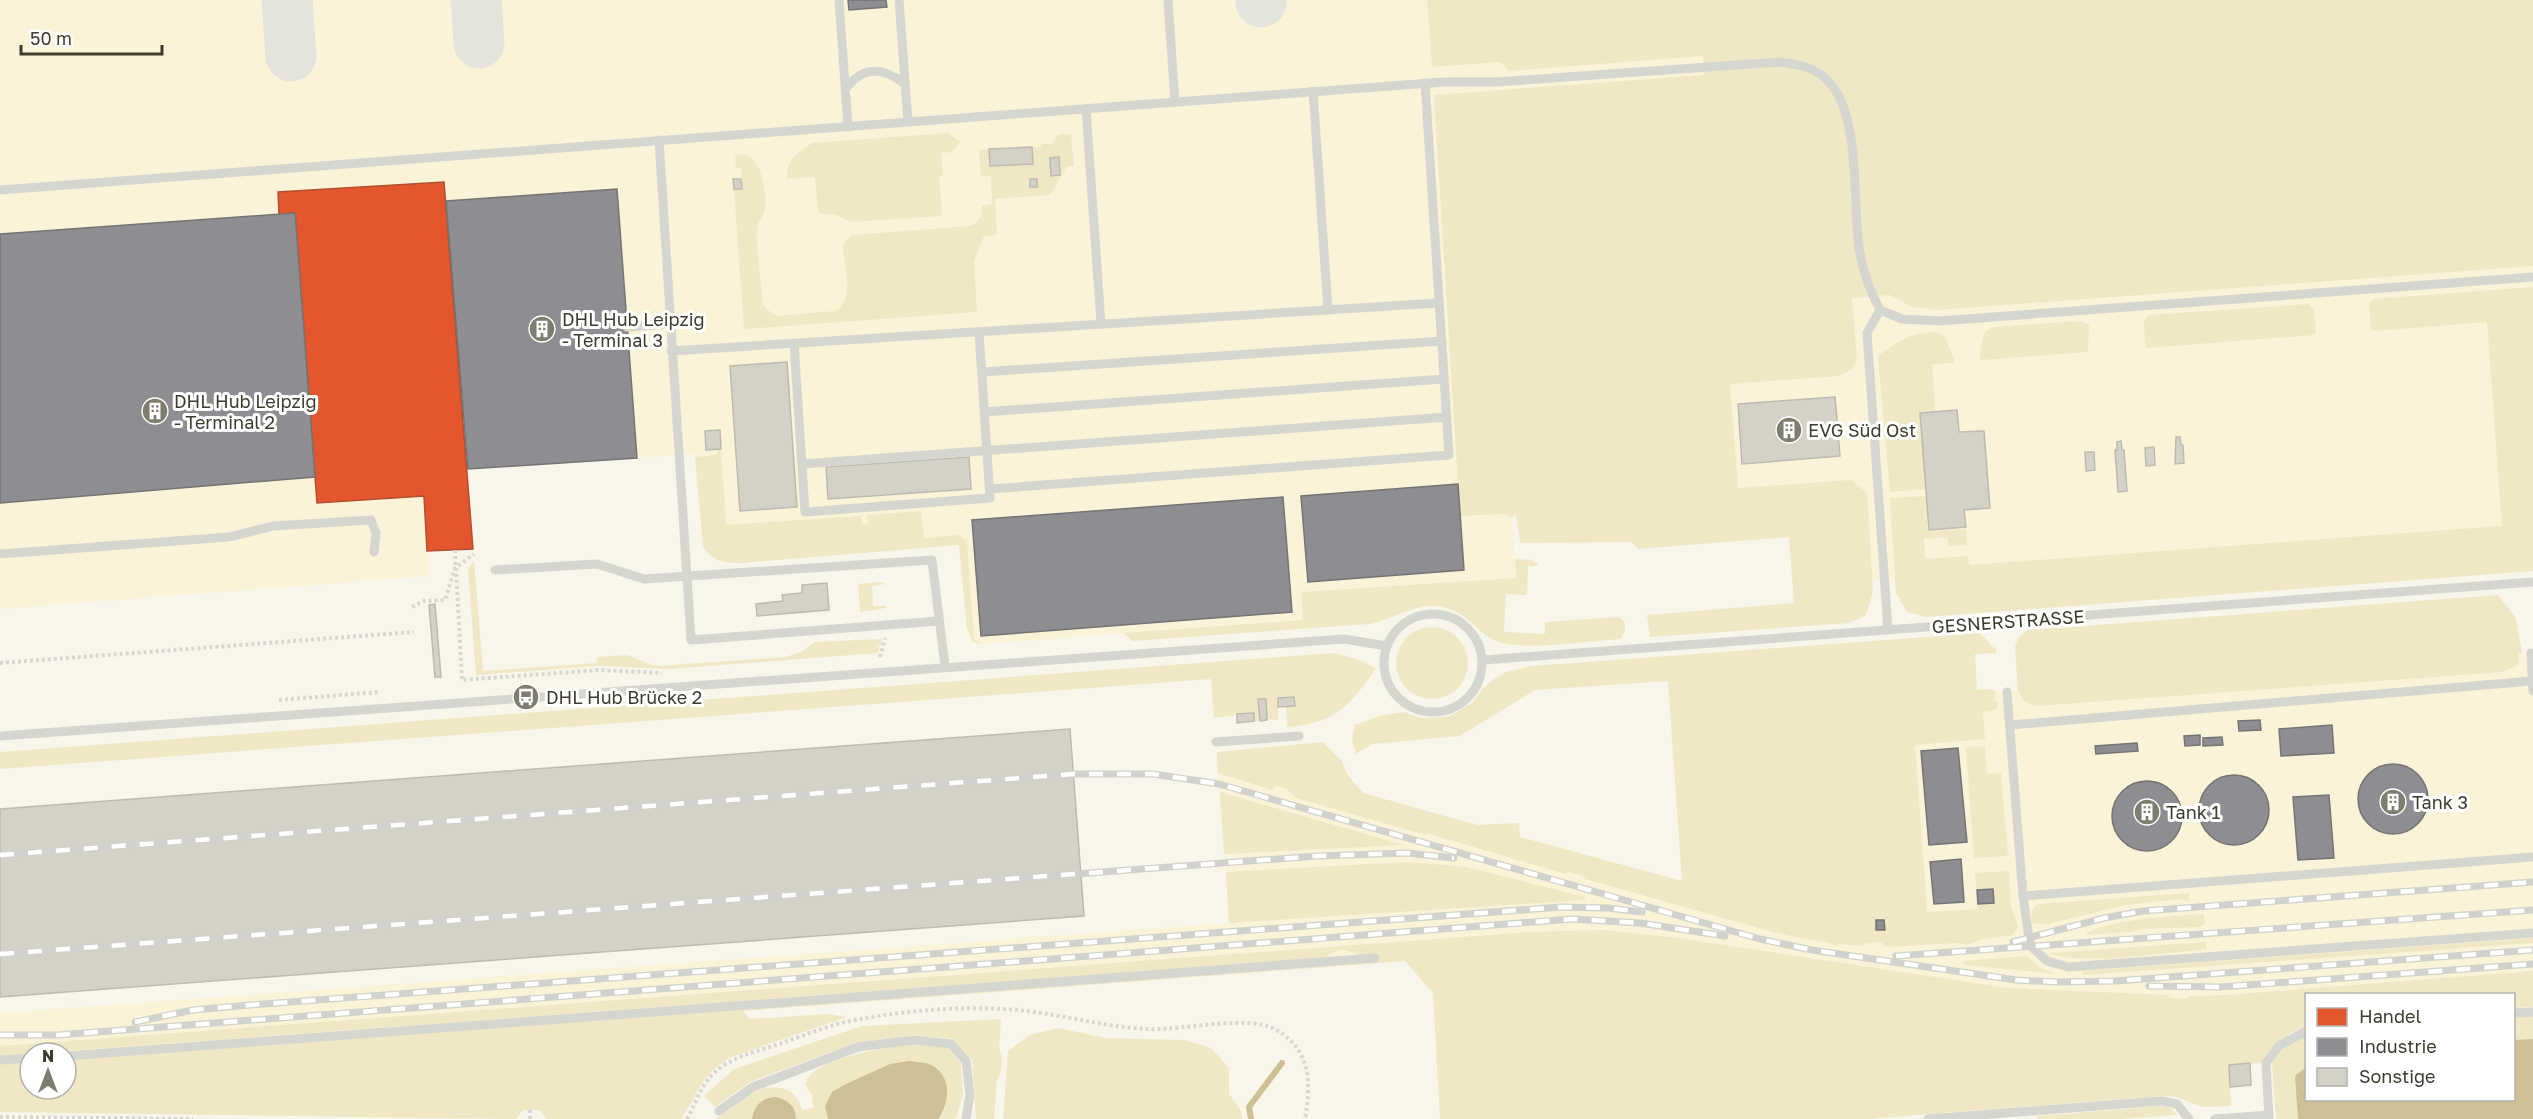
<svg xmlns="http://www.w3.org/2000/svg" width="2533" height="1119" viewBox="0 0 2533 1119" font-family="'Golos Text',sans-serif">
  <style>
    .built { fill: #faf3d8 }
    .green { fill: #f0e7c5 }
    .water { fill: #ccc094 }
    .shops { fill: #e4572e; stroke: #b24f2e; stroke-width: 1.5 }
    .industry { fill: #8d8d92; stroke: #757474; stroke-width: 1.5 }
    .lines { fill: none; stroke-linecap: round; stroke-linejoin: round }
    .stream { stroke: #ccc094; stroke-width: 6 }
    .taxiway { stroke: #e4e4dc; stroke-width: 51 }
    .building { fill: #d4d2c7; stroke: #bdbbb0; stroke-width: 1.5 }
    .path { stroke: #d7d6d0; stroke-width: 4; stroke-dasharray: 3 3; stroke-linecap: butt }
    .service { stroke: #d6d6d1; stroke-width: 9 }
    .rail-casing { stroke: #d1d1cd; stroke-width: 7 }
    .rail { stroke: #fff; stroke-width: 4.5; stroke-dasharray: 14; stroke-linecap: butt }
    .labels { text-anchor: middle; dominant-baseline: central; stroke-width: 6; stroke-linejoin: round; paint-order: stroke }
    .poi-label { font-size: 18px; fill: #3e3b2e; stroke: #fff; text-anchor: start }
    .street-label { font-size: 18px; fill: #3e3b2e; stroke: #fff }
  </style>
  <rect width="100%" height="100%" fill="#f8f6eb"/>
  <g class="built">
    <polygon points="0,0 2533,0 2533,531 1866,581 1854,495 1516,514 1512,518 1516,578 1301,592 1303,620 981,644 974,639 967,541 859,544 704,532 697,454 468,469 473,549 428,551 429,576 0,609"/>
    <polygon points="2533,653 2533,983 2306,994 2035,1022 1600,947 66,1053 30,1053 0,1067 0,1013 1229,923 1217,752 1303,784 1784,923 1878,701"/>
  </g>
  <g class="green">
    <polygon points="1427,0 2533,0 2533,266 1937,310 1912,307 1890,295 1852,298 1857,361 1851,370 1839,376 1730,384 1738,488 1851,480 1867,493 1873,592 1866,615 1850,623 1650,637 1647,615 1794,603 1789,537 1638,549 1632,542 1520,543 1516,515 1512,518 1502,514 1460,516 1434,95 1704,75 1703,56 1509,71 1500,62 1432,67"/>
    <polygon points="948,133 960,142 952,152 941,153 943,176 939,176 942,216 850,222 837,215 818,213 815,177 787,179 788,167 793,157 812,143"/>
    <path d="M1058,134h13l3,32h-7l-17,29 -55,4 2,36 -13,1 -10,25 3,51 -233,17 -10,-140h8l-1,-21h-5l-1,-12c25,-10 32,34 30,51 0,8 -7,13 -8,21 -1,24 4,51 6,75l3,6 11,7 58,-5c20,-10 10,-44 8,-63l1,-5 8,-8 118,-9c10,-4 12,-10 12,-20l10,-2 -1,-28h-10l-2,-26 62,-3v-3h11z"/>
    <polygon points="2533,287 2533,571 1926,617 1907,612 1896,593 1890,498 1926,496 1928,531 1966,529 1967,545 1949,546 1947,537 1924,539 1925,559 1968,556 1969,565 2502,526 2487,322 2374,331 2371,329 2369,303 2374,299"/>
    <polygon points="2309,304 2314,309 2316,333 2314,335 2147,348 2145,346 2144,321 2149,315"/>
    <polygon points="2082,321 2089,325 2088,352 1982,360 1979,358 1984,333 1992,327"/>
    <path d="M1937,332l8,5 9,22 -1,4 -21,1 3,47 -15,1 5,77 -35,3 -12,-136c22,-16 31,-23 59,-24z"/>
    <path d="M717,449h4l5,76 135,-9 1,9 6,-1 -1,-9 54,-4 3,27 35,-3 8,6 7,98 7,5 -8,-2 -6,-13 -8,-84 -218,18c-17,0 -29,-2 -38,-17l-8,-89 22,-2z"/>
    <path d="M1515,559l17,1 6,4v2h-10l-1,29 -21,-1 -2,38 41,2v-12l74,-5 6,6v7l-4,9c-36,2 -84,11 -119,4 -25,-6 -33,-35 -67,-37 -23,-1 -44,14 -66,18l-237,17 -8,-8 179,-13 -2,-28 215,-14z"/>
    <polygon points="474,560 483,671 597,663 597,657 628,655 651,665 658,666 785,657 801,652 815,642 882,639 881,645 875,646 880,647 878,653 670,669 598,666 476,675 468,570"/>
    <polygon points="881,582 886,584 872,586 873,606 887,606 886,608 860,612 858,584"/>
    <polygon points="2498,595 2516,618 2522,653 2518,654 2519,662 2514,667 2503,672 2036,706 2024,701 2018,691 2015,647 2019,637 2028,630"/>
    <circle cx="1432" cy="663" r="36"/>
    <polygon points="1980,633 1996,650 1996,653 1975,654 1977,690 1992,689 1996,692 1994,700 1998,702 1996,710 1983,712 1985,739 1915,745 1927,912 1978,909 1975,873 2009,871 2011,907 2019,928 2016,929 2013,935 1980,940 1967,945 1957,943 1886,947 1881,942 1866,943 1861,946 1838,944 1836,946 1830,943 1780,934 1585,879 1583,876 1569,872 1565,874 1430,834 1426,835 1296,798 1287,789 1276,785 1272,790 1218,773 1217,752 1323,742 1341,760 1347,774 1363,793 1477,825 1519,823 1520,837 1682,881 1668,681 1535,690 1460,736 1372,744 1356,754 1352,740 1355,725 1379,716 1404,712 1420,718 1448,717 1472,703 1484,687 1494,679 1506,672 1532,666"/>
    <path d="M1333,653l24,6 19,9c-25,37 -41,56 -89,59l-1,-20 9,-1 -1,-9 -16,1v22l-11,-1 -2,-20 -7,1 2,21h-6v-8l-40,5 -3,-39 -1211,90v-17z"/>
    <polygon points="1985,746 1987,774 2001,773 2008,856 1974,858 1966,747"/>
    <polygon points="1220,792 1404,845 1224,854"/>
    <polygon points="1407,862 1467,867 1585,897 1585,900 1229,923 1226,872"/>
    <path d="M2189,893v9l-8,-3 -56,6 -81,20 -4,-2 -8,1c-2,-9 -1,-14 6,-20z"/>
    <path d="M2204,914l1,10 -7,3 -56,2 -5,2 -50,4v-3c35,-14 79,-15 117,-18z"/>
    <path d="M1604,930l74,8 330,50 159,7 3,3 16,1 3,-3 38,-1 306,-24v36l-19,1v-14h-208v32c-20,7 -32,20 -44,37l-33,2 2,41 -29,1 -26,-10 -11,-1 -298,23h-427l-7,-126 -28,-32 -662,50 7,8 79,-5 18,3 -113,39c-35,18 -33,34 -53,63h-135l-6,-9h-17l-7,9 -516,-7v-49l30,-2v28h36v-30l1293,-104c-25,-11 -18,-2 -39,3l-1309,97h-11v-9l1531,-114z"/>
    <polygon points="2533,938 2533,943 2083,975 2082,971"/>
    <path d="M2206,942l1,7 -6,1c-38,3 -118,16 -151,3z"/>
    <polygon points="2027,956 2040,968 2057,974 1964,965 1963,961"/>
    <polygon points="2533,1015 2533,1119 2276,1119 2272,1063 2283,1049 2306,1035 2306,1100 2514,1100 2514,1016"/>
    <polygon points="1001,1019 999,1048 1002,1058 1001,1071 997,1080 994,1119 976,1119 972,1060 952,1039 913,1035 856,1043 750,1082 715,1107 704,1096 734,1069 862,1026"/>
    <polygon points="1058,1028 1106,1038 1185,1040 1211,1048 1229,1068 1229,1094 1241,1111 1242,1119 1003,1119 1008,1051 1030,1035"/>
    <path d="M914,1044l34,4 13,15 2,31 -7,25h-240c21,-13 42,-39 68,-30 11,3 15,10 18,21l11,-2 -1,-12 -7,-12c8,-27 85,-37 109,-40z"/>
    <polygon points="2160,1106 2171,1108 2177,1115 2121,1119 2038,1119 2038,1116"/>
  </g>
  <g class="water">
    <polygon points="2533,1039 2533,1119 2298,1119 2295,1076 2306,1067 2306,1100 2514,1100 2514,1040"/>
    <path d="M909,1061c6,1 14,1 20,3 23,10 22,37 9,55h-110l-3,-13 7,-14 14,-8 44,-20z"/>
    <path d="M775,1097c12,2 21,9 21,22h-44c2,-14 10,-21 23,-22z"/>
  </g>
  <polygon class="shops" points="444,182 473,549 427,551 424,496 317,503 295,213 279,214 278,192"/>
  <g class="industry">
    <polygon points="848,0 886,0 887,7 849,10"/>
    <polygon points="617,189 637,458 468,469 446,201"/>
    <polygon points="295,213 315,477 0,503 0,234"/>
    <polygon points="1458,484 1464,570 1308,582 1301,496"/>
    <polygon points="1283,497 1292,612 981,636 972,520"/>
    <polygon points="2260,720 2261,730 2239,731 2238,721"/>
    <polygon points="2332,725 2334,753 2281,756 2279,729"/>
    <polygon points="2200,735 2200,745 2185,746 2184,736"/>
    <polygon points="2222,737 2223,745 2203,746 2203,738"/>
    <polygon points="2137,743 2138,751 2096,754 2095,746"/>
    <polygon points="1958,748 1967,842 1929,845 1921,751"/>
    <circle cx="2393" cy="799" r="35"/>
    <circle cx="2234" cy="810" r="35"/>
    <circle cx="2147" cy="816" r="35"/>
    <polygon points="2329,795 2334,858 2298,860 2293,797"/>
    <polygon points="1961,859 1964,902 1934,904 1930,862"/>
    <polygon points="1993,889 1994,903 1978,904 1977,890"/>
    <polygon points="1876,920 1884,920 1885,930 1876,930"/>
  </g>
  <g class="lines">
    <polyline class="stream" points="1251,1119 1249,1107 1282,1063"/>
    <g class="taxiway">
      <polyline points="287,0 291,56"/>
      <polyline points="476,0 479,43"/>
      <polyline points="1261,0 1261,2"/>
    </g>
  </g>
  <g class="building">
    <polygon points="1032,147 1033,164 990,166 989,149"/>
    <polygon points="1059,157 1060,175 1051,176 1050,158"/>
    <polygon points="733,179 741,179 742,189 734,189"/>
    <rect x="1030" y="179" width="7" height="8"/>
    <polygon points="787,362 797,507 740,511 730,366"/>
    <polygon points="1835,397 1840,456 1742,464 1738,404"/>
    <polygon points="1957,410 1959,432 1984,431 1990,508 1964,510 1966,527 1929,530 1920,413"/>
    <polygon points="720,430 721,449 706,450 705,431"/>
    <polygon points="2176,437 2180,437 2181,445 2183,445 2184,463 2175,464"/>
    <polygon points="2121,441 2122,450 2124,450 2127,491 2118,492 2115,450 2117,450 2117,442"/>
    <polygon points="2154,447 2155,465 2146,466 2145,448"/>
    <polygon points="2085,452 2094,452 2095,470 2086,471"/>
    <polygon points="969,457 971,489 828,499 826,467"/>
    <polygon points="827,583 829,610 757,616 756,604 783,601 782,595 802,593 802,585"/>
    <polygon points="435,604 441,677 435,677 429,605"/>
    <polygon points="1294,697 1295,706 1278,707 1278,698"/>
    <polygon points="1258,699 1266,699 1267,720 1260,721"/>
    <polygon points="1254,713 1254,721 1237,723 1237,714"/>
    <polygon points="1070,729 1084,916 0,997 0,809"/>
    <polygon points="2250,1063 2251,1085 2230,1087 2229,1065"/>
  </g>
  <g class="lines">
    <g class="path">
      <polyline points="455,550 462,680 598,670 662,673"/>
      <polyline points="412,607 424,601 445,600 455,568 474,554"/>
      <polyline points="880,657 885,638"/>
      <polyline points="0,663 414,632"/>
      <polyline points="279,700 380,692"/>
      <polyline points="0,1117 193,1119"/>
      <polyline points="530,1119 530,1109"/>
      <path d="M687,1119c9,-16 13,-33 27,-46 17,-16 41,-21 62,-28 21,-7 43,-16 65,-22 54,-12 121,-18 176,-13 44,4 87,17 131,19 33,2 104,-16 130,2 34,21 33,53 27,88"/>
    </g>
    <g class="service">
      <polyline points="839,0 848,127"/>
      <polyline points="899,0 908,122"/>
      <polyline points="1168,0 1175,102"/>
      <path d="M846,88c18,-23 37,-21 59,-4"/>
      <polyline points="1313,91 1328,310"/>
      <polyline points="1086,109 1101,324"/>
      <polyline points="659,140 691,640 939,621"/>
      <path d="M0,190l1444,-108h52l283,-20c17,2 33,4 46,16 37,32 27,122 34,168 3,25 10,42 21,64l22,9 37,2 594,-44"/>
      <polyline points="1880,310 1867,333 1888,630"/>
      <polyline points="627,327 670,324"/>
      <polyline points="794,343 805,512 990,498 979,332"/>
      <polyline points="671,351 1439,303"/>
      <polyline points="982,372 1442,341"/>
      <polyline points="984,412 1444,379"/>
      <polyline points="802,464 1447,417"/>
      <polyline points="990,489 1449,455 1425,83"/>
      <polyline points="0,554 229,537 273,526 371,520 376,533 374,552"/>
      <polyline points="495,570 597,564 644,579 932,560 945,666"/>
      <circle cx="1433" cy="663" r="49"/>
      <polyline points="2531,653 2533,691"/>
      <polyline points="1483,660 2533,582"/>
      <polyline points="2007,692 2023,896 2029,939 2032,947 2047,961 2068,967 2533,933"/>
      <polyline points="2010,725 2532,681"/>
      <polyline points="0,736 1344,639 1387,646"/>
      <polyline points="1216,742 1299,736"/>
      <polyline points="2023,896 2533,857"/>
      <polyline points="2514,1013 2533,1012"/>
      <polyline points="66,1056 1375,958"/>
      <polyline points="0,1060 30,1058"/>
      <polyline points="719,1111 753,1087 858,1047 914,1040 951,1044 966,1061 970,1095 966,1119"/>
      <polyline points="1928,1119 2162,1101 2177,1104 2189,1119"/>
      <polyline points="2215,1119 2269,1115"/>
      <polyline points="2269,1119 2266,1063 2279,1046 2306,1031"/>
    </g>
    <defs>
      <g id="rail">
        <polyline points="0,855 1073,774 1153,774 1219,784 1760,939 1812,950 2016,980 2056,982 2115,981 2533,950"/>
        <polyline points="2013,942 2104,918 2143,911 2533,882"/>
        <polyline points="0,954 1317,856 1407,853 1454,858"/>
        <polyline points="1896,956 2533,910"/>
        <polyline points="2149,986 2221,987 2533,964"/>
        <polyline points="135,1022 193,1010 250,1005 1561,907 1608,908 1642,912"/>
        <polyline points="0,1035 58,1035 1573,919 1640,923 1725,936"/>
      </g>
    </defs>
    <use href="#rail" class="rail-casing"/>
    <use href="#rail" class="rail"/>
  </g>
  <defs>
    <symbol id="building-disc" viewBox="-11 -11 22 22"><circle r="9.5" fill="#7f7c70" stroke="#fff"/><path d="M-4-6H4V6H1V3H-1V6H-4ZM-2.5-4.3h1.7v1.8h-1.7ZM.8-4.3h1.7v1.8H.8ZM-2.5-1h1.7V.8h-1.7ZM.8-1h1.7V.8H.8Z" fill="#fff"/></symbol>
    <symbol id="bus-disc" viewBox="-11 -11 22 22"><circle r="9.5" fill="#7f7c70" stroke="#fff"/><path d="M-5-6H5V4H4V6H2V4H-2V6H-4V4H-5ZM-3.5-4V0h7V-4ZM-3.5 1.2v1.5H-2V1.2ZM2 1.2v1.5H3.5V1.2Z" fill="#fff"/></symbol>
  </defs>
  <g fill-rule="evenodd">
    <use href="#building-disc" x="527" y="314" width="30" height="30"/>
    <use href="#building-disc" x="140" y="396" width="30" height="30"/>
    <use href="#building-disc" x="1774" y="415" width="30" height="30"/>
    <use href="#bus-disc" x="511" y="682" width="30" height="30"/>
    <use href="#building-disc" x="2378" y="787" width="30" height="30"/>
    <use href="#building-disc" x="2132" y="797" width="30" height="30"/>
  </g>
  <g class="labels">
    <g class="poi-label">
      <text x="562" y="319">DHL Hub Leipzig<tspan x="562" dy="21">- Terminal 3</tspan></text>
      <text x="174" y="401">DHL Hub Leipzig<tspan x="174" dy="21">- Terminal 2</tspan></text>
      <text x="1808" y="430">EVG Süd Ost</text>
      <text x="546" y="697">DHL Hub Brücke 2</text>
      <text x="2412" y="802">Tank 3</text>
      <text x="2166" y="812">Tank 1</text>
    </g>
    <g class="street-label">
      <text transform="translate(2008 621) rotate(-4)">GESNERSTRASSE</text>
    </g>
  </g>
  <rect x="2305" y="993" width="210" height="108" fill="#ffffff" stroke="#b2b1ab" stroke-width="1.5"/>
  <rect x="2317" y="1008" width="30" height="18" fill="#e4572e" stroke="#b2b1ab" stroke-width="1.5"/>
  <text x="2359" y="1023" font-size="18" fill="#3e3b2e">Handel</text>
  <rect x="2317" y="1038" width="30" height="18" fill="#8d8d92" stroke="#b2b1ab" stroke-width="1.5"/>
  <text x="2359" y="1053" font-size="18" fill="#3e3b2e">Industrie</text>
  <rect x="2317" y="1068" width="30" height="18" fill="#d4d2c7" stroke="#b2b1ab" stroke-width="1.5"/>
  <text x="2359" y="1083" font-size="18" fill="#3e3b2e">Sonstige</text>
  <g transform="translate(48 1071)"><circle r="28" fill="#ffffff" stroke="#b2b1ab" stroke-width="1.5"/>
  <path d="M0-4.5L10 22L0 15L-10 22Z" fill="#7f7c70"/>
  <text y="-9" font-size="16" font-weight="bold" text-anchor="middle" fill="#3e3b2e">N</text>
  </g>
  <path d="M21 45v9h141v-9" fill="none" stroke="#3e3b2e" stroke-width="3"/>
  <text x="30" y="45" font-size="18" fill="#3e3b2e" stroke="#ffffff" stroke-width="4.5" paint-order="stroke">50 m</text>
</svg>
